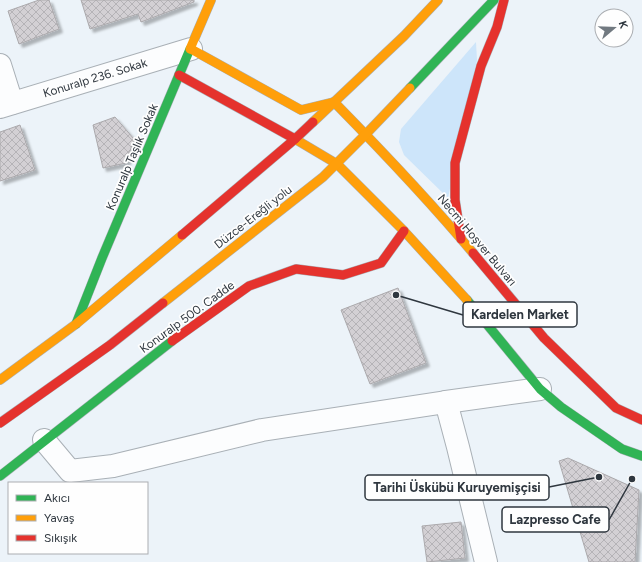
<svg xmlns="http://www.w3.org/2000/svg" width="642" height="562" viewBox="0 0 642 562" font-family="Figtree,sans-serif">
  <style>
    .green { fill: #cde5fa }
    .building { fill: url(#building-cross-hatch); stroke: #aba9ac; filter: url(#shadow) }
    .lines { fill: none; stroke-linecap: round; stroke-linejoin: round }
    .street-casing { stroke: #a9b0b6; stroke-width: 24 }
    .fast-casing { stroke: #a9b0b6; stroke-width: 10 }
    .slow-casing { stroke: #a9b0b6; stroke-width: 10 }
    .jam-casing { stroke: #a9b0b6; stroke-width: 10 }
    .street { stroke: #fcfdfe; stroke-width: 22 }
    .fast { stroke: #30b455; stroke-width: 9 }
    .slow { stroke: #ff9f0a; stroke-width: 9 }
    .jam { stroke: #e5322d; stroke-width: 9 }
    .labels { text-anchor: middle; dominant-baseline: central; stroke-width: 3.5; stroke-linejoin: round; paint-order: stroke }
    .street-label { font-size: 12px; fill: #2f373f; stroke: #fefefe }
    .leader { fill: none; stroke: #2f373f; stroke-width: 1.5 }
    .callout-dot { fill: #2f373f; stroke: #fefefe; stroke-width: 1.5 }
    .callout { fill: #fefefe; stroke: #2f373f; stroke-width: 1.5 }
    .callout-label { font-size: 13px; text-anchor: middle; font-weight: bold; fill: #2f373f }
  </style>
  <defs>
    <pattern id="building-cross-hatch" width="8" height="8" patternUnits="userSpaceOnUse"><rect width="8" height="8" fill="#d3d0d4"/><path d="M0 0l8 8M0 8l8-8" fill="none" stroke="#b5b3b7"/></pattern>
    <filter id="shadow"><feDropShadow dx="3.5" dy="3.5" stdDeviation="1" flood-color="#0004"/></filter>
  </defs>
  <rect width="100%" height="100%" fill="#ecf3f9"/>
  <polygon class="green" points="476,42 477,60 448,198 404,155 399,142 401,129"/>
  <g class="building">
    <polygon points="39,0 49,0 59,29 19,44 8,11"/>
    <polygon points="81,0 194,0 194,2 141,22 138,14 90,29"/>
    <polygon points="115,117 134,139 126,163 103,168 93,125"/>
    <polygon points="20,125 35,170 0,181 0,132"/>
    <polygon points="398,288 426,363 370,384 341,310"/>
    <polygon points="568,458 639,490 635,562 589,562 559,461"/>
    <polygon points="461,522 465,558 427,562 422,526"/>
  </g>
  <g class="lines">
    <defs>
      <g id="street">
        <polyline points="0,65 12,103"/>
        <polyline points="0,107 191,49"/>
        <polyline points="446,402 540,389"/>
        <polyline points="44,440 70,471 113,466 262,430 446,402 458,447 486,562"/>
      </g>
      <g id="fast">
        <polyline points="410,88 494,0"/>
        <polyline points="467,300 540,389 561,407 622,449 642,456"/>
        <polyline points="76,324 102,258 190,49"/>
        <polyline points="0,476 172,341"/>
      </g>
      <g id="slow">
        <polyline points="190,49 211,0"/>
        <polyline points="191,49 301,110 334,102"/>
        <path d="M334,102c48,49 95,98 139,151"/>
        <polyline points="313,122 404,36 438,0"/>
        <polyline points="295,139 337,164 404,231 467,300"/>
        <polyline points="163,303 323,177 366,134 410,88"/>
        <polyline points="0,380 76,324 182,235"/>
      </g>
      <g id="jam">
        <polyline points="179,75 295,139"/>
        <polyline points="182,235 295,139 313,122"/>
        <polyline points="461,239 455,200 455,163 481,66 497,27 504,0"/>
        <polyline points="473,253 544,338 616,408 642,420"/>
        <polyline points="172,341 249,286 296,269 343,275 381,263 404,231"/>
        <polyline points="0,423 110,345 163,303"/>
      </g>
    </defs>
    <use href="#street" class="street-casing"/>
    <use href="#fast" class="fast-casing"/>
    <use href="#slow" class="slow-casing"/>
    <use href="#jam" class="jam-casing"/>
    <use href="#street" class="street"/>
    <use href="#fast" class="fast"/>
    <use href="#slow" class="slow"/>
    <use href="#jam" class="jam"/>
  </g>
  <g class="labels">
    <g class="street-label">
      <text transform="translate(95 78) rotate(-17)">Konuralp 236. Sokak</text>
      <text transform="translate(132 157) rotate(-67)">Konuralp Taşlık Sokak</text>
      <text transform="translate(253 217) rotate(-38)">Düzce-Ereğli yolu</text>
      <text transform="translate(477 240) rotate(50)">Necmi Hoşver Bulvarı</text>
      <text transform="translate(187 317) rotate(-36)">Konuralp 500. Cadde</text>
    </g>
  </g>
  <path class="leader" d="M396 295L463 315M599 477L549 487M632 479L609 520"/>
  <g class="callout-dot">
    <circle cx="396" cy="295" r="4"/>
    <circle cx="599" cy="477" r="4"/>
    <circle cx="632" cy="479" r="4"/>
  </g>
  <g class="callout">
    <rect x="463" y="302" width="114" height="25" rx="4"/>
    <rect x="365" y="475" width="184" height="25" rx="4"/>
    <rect x="502" y="507" width="107" height="25" rx="4"/>
  </g>
  <g class="callout-label">
    <text x="520" y="319">Kardelen Market</text>
    <text x="457" y="492">Tarihi Üskübü Kuruyemişçisi</text>
    <text x="555" y="524">Lazpresso Cafe</text>
  </g>
  <rect x="8" y="482" width="140" height="72" fill="#fefefe" stroke="#abaeb2"/>
  <rect x="16" y="495" width="20" height="6" fill="#30b455" stroke="#abaeb2"/>
  <text x="44" y="502" font-size="12" fill="#2f373f">Akıcı</text>
  <rect x="16" y="515" width="20" height="6" fill="#ff9f0a" stroke="#abaeb2"/>
  <text x="44" y="522" font-size="12" fill="#2f373f">Yavaş</text>
  <rect x="16" y="535" width="20" height="6" fill="#e5322d" stroke="#abaeb2"/>
  <text x="44" y="542" font-size="12" fill="#2f373f">Sıkışık</text>
  <g transform="translate(614 28) rotate(71)"><circle r="19" fill="#fefefe" stroke="#abaeb2"/>
  <path d="M0-3L7 15L0 10L-7 15Z" fill="#717980"/>
  <text y="-6" font-size="11" font-weight="bold" text-anchor="middle" fill="#2f373f">K</text>
  </g>
</svg>
